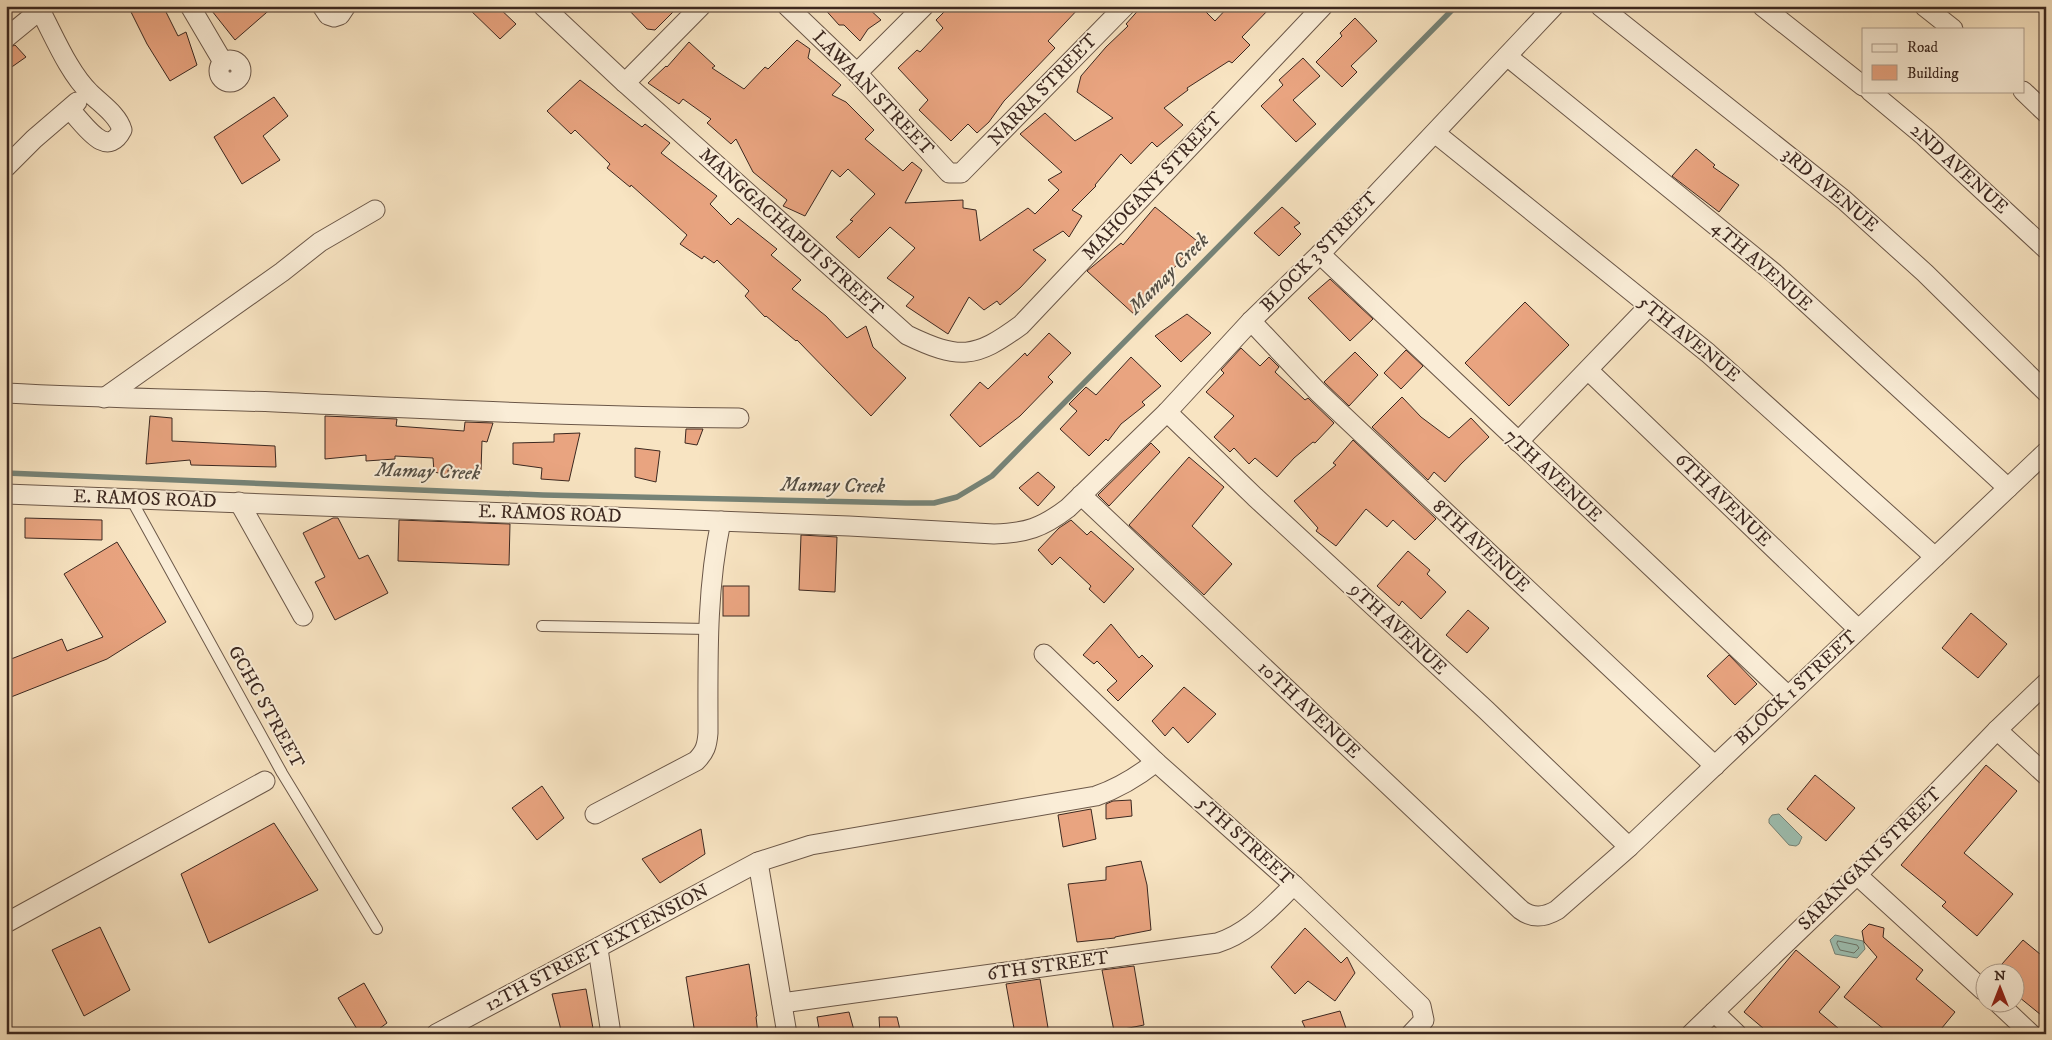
<svg xmlns="http://www.w3.org/2000/svg" width="2052" height="1040" viewBox="0 0 2052 1040" font-family="'IM FELL DW Pica',serif">
  <style>
    .water { fill: #9dbfb1; stroke: #768377 }
    .lines { fill: none; stroke-linecap: round; stroke-linejoin: round }
    .shore { stroke: #6c7468; stroke-width: 1 }
    .stream { stroke: #768377; stroke-width: 5.5 }
    .building { fill: #e9a480; stroke: #3c2820 }
    .lane-casing { stroke: #6b5748; stroke-width: 12 }
    .street-casing { stroke: #6b5748; stroke-width: 21 }
    .lane { stroke: #faedd7; stroke-width: 10 }
    .street { stroke: #faedd7; stroke-width: 19 }
    .labels { text-anchor: middle; dominant-baseline: central; stroke-width: 4; stroke-linejoin: round; paint-order: stroke }
    .street-label { font-size: 19px; fill: #3c2820; stroke: #faedd7 }
    .water-label { font-size: 20px; font-style: italic; fill: #544e44; stroke: #faedd7 }
  </style>
  <rect width="100%" height="100%" fill="#f8e4c2"/>
  <filter id="stains"><feTurbulence type="fractalNoise" baseFrequency=".004" numOctaves="4"/><feColorMatrix values="0 0 0 0 .2 0 0 0 0 .09 0 0 0 0 .02 0 0 0 .5 -.17"/></filter>
  <radialGradient id="worn" r=".72"><stop offset=".6" stop-color="#630" stop-opacity="0"/><stop offset="1" stop-color="#630" stop-opacity=".3"/></radialGradient>
  <g class="water">
    <polygon points="1779,814 1802,837 1799,844 1796,846 1789,845 1769,823 1769,819 1772,815"/>
    <polygon points="1835,935 1863,941 1865,949 1857,958 1835,954 1830,940"/>
  </g>
  <g class="lines">
    <polygon class="shore" points="1838,941 1857,945 1859,948 1854,953 1840,950 1837,944"/>
    <polyline class="stream" points="6,473 543,495 906,503 934,503 957,497 992,476 1456,6"/>
  </g>
  <g class="building">
    <polygon points="128,6 163,6 178,36 186,32 197,65 170,81 147,44"/>
    <polygon points="208,6 274,6 235,40"/>
    <polygon points="466,6 497,6 516,24 500,39"/>
    <polygon points="625,6 679,6 655,30 647,29"/>
    <polygon points="822,6 866,6 881,20 868,29 860,41 844,25 839,25"/>
    <polygon points="950,6 1081,6 1048,41 1055,48 1004,101 989,122 977,133 968,124 951,141 919,110 928,100 898,68 917,50 920,52 943,28 936,20"/>
    <polygon points="1142,6 1200,6 1215,21 1229,6 1272,6 1242,37 1250,45 1232,63 1229,61 1187,88 1188,90 1164,108 1183,125 1157,147 1152,142 1131,164 1121,154 1095,185 1096,186 1072,210 1082,216 1069,237 1063,231 1033,250 1046,260 1020,288 1000,305 997,301 984,310 969,297 948,334 906,306 914,297 887,278 915,248 890,227 859,258 836,237 853,221 850,220 875,194 848,169 840,177 832,170 805,216 783,206 787,200 753,172 736,139 731,144 707,123 711,119 683,99 679,104 648,83 666,66 667,67 689,42 715,66 712,68 744,89 765,67 768,69 797,40 810,49 808,58 841,85 832,95 846,102 874,130 865,139 903,171 912,162 922,170 905,203 963,200 963,208 976,210 980,241 1028,208 1035,214 1059,190 1048,180 1062,172 1020,134 1045,113 1075,141 1113,118 1077,92 1081,76 1106,47 1128,26 1126,24"/>
    <polygon points="1355,18 1377,41 1351,66 1357,72 1342,87 1316,62 1342,36 1340,33"/>
    <polygon points="15,45 26,57 6,71 6,49"/>
    <polygon points="1303,58 1320,76 1293,100 1316,124 1296,142 1261,106 1283,85 1279,80"/>
    <polygon points="580,80 642,127 645,124 670,143 661,153 717,196 710,204 731,225 738,218 777,249 771,255 801,280 792,289 826,316 847,338 866,326 873,347 906,378 871,416 797,340 796,341 766,316 765,317 745,296 749,291 717,260 714,263 704,256 702,259 680,244 687,235 631,185 630,187 607,168 610,164 575,130 571,134 547,111"/>
    <polygon points="274,97 288,116 263,136 280,160 242,184 214,137"/>
    <polygon points="1696,149 1715,165 1713,167 1739,185 1719,212 1672,176"/>
    <polygon points="1155,207 1197,241 1174,268 1150,292 1152,295 1136,316 1087,271 1121,243 1123,245"/>
    <polygon points="1282,207 1300,223 1294,227 1301,234 1279,256 1254,233"/>
    <polygon points="1330,279 1373,319 1350,341 1308,298"/>
    <polygon points="1525,302 1569,345 1509,406 1465,363"/>
    <polygon points="1187,314 1211,333 1181,362 1155,336"/>
    <polygon points="1049,333 1071,353 1048,377 1053,382 1020,416 980,447 950,415 980,382 988,389 1025,353 1027,356"/>
    <polygon points="1241,348 1260,366 1269,357 1279,367 1275,372 1305,400 1308,398 1334,423 1315,443 1313,442 1294,458 1277,477 1255,458 1249,464 1234,448 1230,452 1214,437 1234,416 1206,392 1224,373 1221,370"/>
    <polygon points="1406,350 1423,366 1401,389 1384,373"/>
    <polygon points="1355,352 1378,375 1349,406 1324,382"/>
    <polygon points="1131,357 1161,386 1142,402 1145,405 1121,424 1108,441 1106,439 1089,456 1060,429 1077,411 1069,404 1086,387 1096,395"/>
    <polygon points="1402,397 1421,417 1449,438 1471,418 1489,437 1461,464 1445,482 1434,472 1428,480 1372,427"/>
    <polygon points="150,416 172,418 172,441 275,446 276,467 191,465 190,460 146,464"/>
    <polygon points="325,416 397,419 396,426 464,431 465,422 493,423 487,442 482,441 481,470 448,470 448,475 434,472 433,458 395,456 395,459 366,461 366,455 325,459"/>
    <polygon points="686,429 703,429 697,445 685,443"/>
    <polygon points="580,433 569,481 541,479 542,468 513,464 513,443 554,442 554,434"/>
    <polygon points="1353,440 1436,519 1415,540 1393,520 1387,527 1366,509 1336,546 1316,531 1318,528 1294,501 1336,465 1333,463"/>
    <polygon points="1151,443 1160,452 1109,506 1098,495"/>
    <polygon points="635,448 660,451 656,482 635,477"/>
    <polygon points="1189,457 1224,487 1192,526 1232,564 1204,595 1129,525"/>
    <polygon points="1038,472 1055,487 1038,506 1019,488"/>
    <polygon points="25,518 102,520 102,540 25,538"/>
    <polygon points="333,518 338,518 359,559 368,555 388,593 335,620 315,582 325,577 303,533"/>
    <polygon points="399,520 510,524 509,565 398,561"/>
    <polygon points="1071,520 1087,535 1091,531 1134,569 1104,603 1089,589 1091,586 1060,557 1052,565 1038,550 1059,528"/>
    <polygon points="801,535 837,537 835,592 799,590"/>
    <polygon points="117,542 166,622 107,659 6,699 6,661 62,639 67,651 103,637 64,574"/>
    <polygon points="1408,551 1430,570 1427,574 1446,592 1421,619 1402,601 1399,606 1377,586"/>
    <rect x="723" y="586" width="26" height="30"/>
    <polygon points="1468,610 1489,628 1467,653 1446,635"/>
    <polygon points="1971,613 2007,644 1978,678 1942,648"/>
    <polygon points="1111,624 1139,658 1142,655 1153,666 1118,701 1107,690 1117,681 1097,661 1094,664 1083,655"/>
    <polygon points="1729,655 1757,684 1735,705 1707,676"/>
    <polygon points="1184,687 1216,714 1188,743 1173,727 1165,736 1152,721"/>
    <polygon points="1986,765 2017,791 1964,853 2013,894 1977,936 1942,906 1946,902 1901,865"/>
    <polygon points="1815,775 1855,808 1826,841 1787,809"/>
    <polygon points="542,786 564,818 537,840 512,808"/>
    <polygon points="1131,800 1132,816 1106,819 1106,804 1113,801"/>
    <polygon points="1091,809 1096,839 1063,847 1058,815"/>
    <polygon points="274,823 318,890 209,943 181,874"/>
    <polygon points="701,829 705,854 660,883 642,859"/>
    <polygon points="1141,861 1147,885 1151,930 1115,937 1115,938 1077,942 1068,884 1106,880 1106,867"/>
    <polygon points="1869,924 1884,928 1883,937 1923,970 1916,979 1955,1012 1937,1034 1890,1034 1844,997 1877,957 1864,942 1862,931"/>
    <polygon points="100,927 130,990 84,1016 52,950"/>
    <polygon points="1305,928 1341,963 1347,957 1355,973 1335,1001 1308,981 1295,994 1271,967"/>
    <polygon points="2023,940 2046,959 2046,1019 2014,993 2014,972 1995,972"/>
    <polygon points="1796,950 1840,987 1819,1012 1845,1034 1770,1034 1744,1012"/>
    <polygon points="749,964 757,1016 756,1017 758,1034 695,1034 686,977"/>
    <polygon points="1134,966 1144,1025 1114,1031 1102,970"/>
    <polygon points="1040,979 1049,1034 1015,1034 1006,984"/>
    <polygon points="364,983 387,1023 372,1034 360,1034 338,998"/>
    <polygon points="586,989 594,1034 562,1034 552,994"/>
    <polygon points="1340,1011 1348,1034 1308,1034 1302,1021"/>
    <polygon points="849,1012 855,1034 820,1034 817,1017"/>
    <polygon points="879,1017 897,1017 901,1034 880,1034"/>
  </g>
  <g class="lines">
    <defs>
      <g id="lane">
        <polyline points="131,499 282,773 377,929"/>
        <polyline points="542,626 708,629"/>
      </g>
      <g id="street">
        <polyline points="190,6 223,62"/>
        <polyline points="322,6 328,15 334,17 340,15 346,6"/>
        <path d="M543,6l82,77 282,252c52,25 68,24 114,-10l302,-319"/>
        <polyline points="787,6 857,73 949,173 961,173 1125,6"/>
        <polyline points="1600,6 1844,200 1925,273 2046,392"/>
        <polyline points="1762,6 1863,86"/>
        <polyline points="1924,6 1953,29"/>
        <path d="M40,10c14,26 29,63 50,83 11,11 28,22 32,37 -16,31 -38,-7 -52,-20"/>
        <polyline points="6,38 45,6"/>
        <polyline points="1507,56 1774,273 2008,488"/>
        <circle cx="230" cy="71" r="11"/>
        <polyline points="857,73 924,6"/>
        <polyline points="625,83 701,6"/>
        <polyline points="1870,91 1924,136 2046,249"/>
        <polyline points="2023,91 2046,113"/>
        <polyline points="1435,133 1708,353 1935,557"/>
        <polyline points="6,167 34,139 77,102"/>
        <polyline points="1320,254 1788,696"/>
        <polyline points="1251,321 1318,392 1715,766"/>
        <polyline points="1588,370 1858,629"/>
        <path d="M6,393c90,5 179,6 269,9 154,7 309,15 464,16"/>
        <polyline points="104,398 282,272 320,242 375,210"/>
        <polyline points="1167,412 1255,497 1486,710 1629,847"/>
        <polyline points="1518,442 1649,306"/>
        <path d="M6,494l843,32 145,8c32,-1 48,-6 74,-26l99,-96 84,-91 69,-67 234,-248"/>
        <path d="M1081,495l440,415c12,9 24,7 36,0l72,-63 417,-395"/>
        <polyline points="239,502 303,616"/>
        <polyline points="1044,654 1156,762 1294,885 1421,1006 1424,1020 1411,1034"/>
        <polyline points="1997,730 2046,775"/>
        <path d="M595,814l101,-53c9,-9 11,-15 12,-28 0,-71 -2,-142 13,-212"/>
        <polyline points="758,862 787,1034"/>
        <polyline points="1857,875 1984,991"/>
        <polyline points="6,923 265,781"/>
        <polyline points="598,949 611,1034"/>
        <polyline points="1997,1002 2031,1034"/>
        <path d="M782,1003l435,-60c32,-10 53,-35 77,-58"/>
        <polyline points="1714,1012 1737,1034"/>
        <path d="M436,1034l322,-172 53,-17 285,-49c23,-8 41,-19 60,-34"/>
        <polyline points="1691,1034 1857,875 1997,730 2046,683"/>
      </g>
    </defs>
    <use href="#lane" class="lane-casing"/>
    <use href="#street" class="street-casing"/>
    <use href="#lane" class="lane"/>
    <use href="#street" class="street"/>
  </g>
  <g class="labels">
    <g class="street-label">
      <text transform="translate(1043 90) rotate(-46)">NARRA STREET</text>
      <text transform="translate(873 93) rotate(46)">LAWAAN STREET</text>
      <text transform="translate(1959 169) rotate(42)">2ND AVENUE</text>
      <text transform="translate(1152 186) rotate(-47)">MAHOGANY STREET</text>
      <text transform="translate(1830 190) rotate(40)">3RD AVENUE</text>
      <text transform="translate(791 232) rotate(42)">MANGGACHAPUI STREET</text>
      <text transform="translate(1319 252) rotate(-46)">BLOCK 3 STREET</text>
      <text transform="translate(1762 266) rotate(41)">4TH AVENUE</text>
      <text transform="translate(1689 339) rotate(39)">5TH AVENUE</text>
      <text transform="translate(1553 476) rotate(43)">7TH AVENUE</text>
      <text transform="translate(145 499) rotate(2)">E. RAMOS ROAD</text>
      <text transform="translate(1723 500) rotate(44)">6TH AVENUE</text>
      <text transform="translate(550 514) rotate(2)">E. RAMOS ROAD</text>
      <text transform="translate(1481 546) rotate(43)">8TH AVENUE</text>
      <text transform="translate(1398 629) rotate(43)">9TH AVENUE</text>
      <text transform="translate(1796 688) rotate(-43)">BLOCK 1 STREET</text>
      <text transform="translate(266 707) rotate(61)">GCHC STREET</text>
      <text transform="translate(1309 710) rotate(43)">10TH AVENUE</text>
      <text transform="translate(1245 841) rotate(42)">5TH STREET</text>
      <text transform="translate(1870 859) rotate(-45)">SARANGANI STREET</text>
      <text transform="translate(597 948) rotate(-28)">12TH STREET EXTENSION</text>
      <text transform="translate(1048 966) rotate(-8)">6TH STREET</text>
    </g>
    <g class="water-label">
      <text transform="translate(1169 274) rotate(-45)">Mamay Creek</text>
      <text transform="translate(428 472) rotate(2)">Mamay Creek</text>
      <text transform="translate(833 486) rotate(1)">Mamay Creek</text>
    </g>
  </g>
  <rect width="2052" height="1040" fill="none" stroke="#f8e4c2" stroke-width="25"/>
  <rect x="8" y="8" width="2037" height="1025" fill="none" stroke="#3c2820" stroke-width="2.5"/>
  <rect x="12" y="12" width="2027" height="1015" fill="none" stroke="#3c2820"/>
  <rect x="1862" y="28" width="162" height="65" fill="#faedd7" stroke="#ae9e8e"/>
  <rect x="1872" y="44" width="25" height="8" fill="#faedd7" stroke="#ae9e8e"/>
  <text x="1907" y="52" font-size="15" fill="#3c2820">Road</text>
  <rect x="1872" y="65" width="25" height="15" fill="#e9a480" stroke="#ae9e8e"/>
  <text x="1907" y="78" font-size="15" fill="#3c2820">Building</text>
  <g transform="translate(2000 988)"><circle r="24" fill="#faedd7" stroke="#ae9e8e"/>
  <path d="M0-4L9 19L0 12L-9 19Z" fill="#8f2418"/>
  <text y="-8" font-size="14" font-weight="bold" text-anchor="middle" fill="#3c2820">N</text>
  </g>
  <rect width="100%" height="100%" filter="url(#stains)"/>
  <rect width="100%" height="100%" fill="url(#worn)"/>
</svg>
